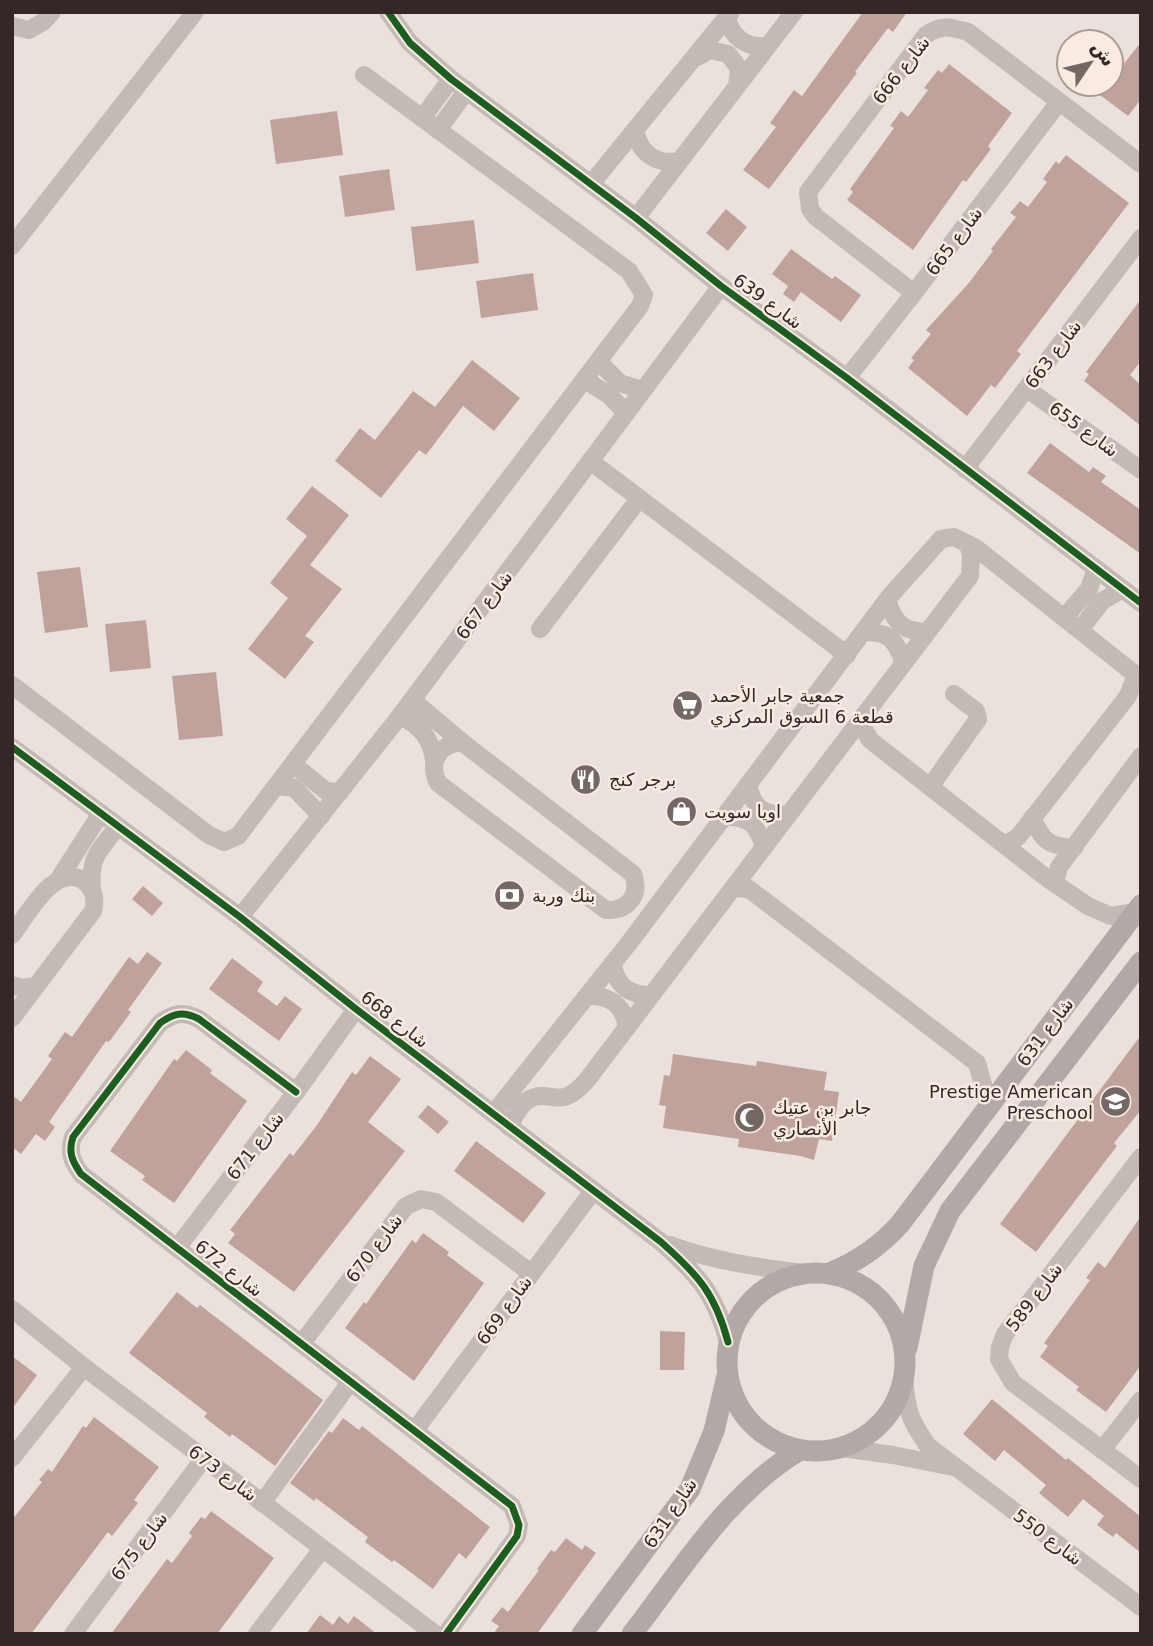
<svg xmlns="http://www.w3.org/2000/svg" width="1153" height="1646" viewBox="0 0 1153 1646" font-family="'DejaVu Sans','Noto Sans Arabic',sans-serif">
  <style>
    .building { fill: #c0a29d }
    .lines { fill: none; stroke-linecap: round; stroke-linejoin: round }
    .minor { stroke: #c3bab6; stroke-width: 18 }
    .major { stroke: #b2a8a5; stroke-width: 21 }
    .cycleway-casing { stroke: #f9ebe2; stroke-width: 11 }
    .cycleway { stroke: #1b5e20; stroke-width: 7 }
    .labels { text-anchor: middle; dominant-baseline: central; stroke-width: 5; stroke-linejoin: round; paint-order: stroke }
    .street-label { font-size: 18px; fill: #342725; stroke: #f9ebe2 }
    .poi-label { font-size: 18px; fill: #342725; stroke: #f9ebe2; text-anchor: start }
  </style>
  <rect width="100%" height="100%" fill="#ebe1dc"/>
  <g class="building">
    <polygon points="863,12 907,12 893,32 888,28 855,72 857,73 769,189 743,170 776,127 770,123 794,90 802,96"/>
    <polygon points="1141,42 1141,99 1128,116 1100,95 1108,84 1111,84 1111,80"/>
    <polygon points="949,64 1012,113 988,146 991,149 966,182 963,180 913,250 847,200 853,192 850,189 894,128 890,126 901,111 908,117 928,90 924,88 938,70 942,73"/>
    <polygon points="337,111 343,155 276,164 270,120"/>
    <polygon points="1066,155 1129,203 1017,351 1021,354 995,388 991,385 967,416 908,368 914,360 911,358 931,334 926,330 968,284 993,251 991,249 1016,217 1010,213 1020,201 1028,207 1047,182 1043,179 1056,161 1059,164"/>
    <polygon points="389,169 395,210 345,217 339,176"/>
    <polygon points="726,209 747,227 728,251 706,233"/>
    <polygon points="474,220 479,263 416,271 411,227"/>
    <polygon points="791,249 832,279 835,276 861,295 841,322 801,292 794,302 783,294 788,286 772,274"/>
    <polygon points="533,273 538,310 481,318 476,281"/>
    <polygon points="1141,299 1141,361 1130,375 1141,385 1141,426 1084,381 1089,374 1086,372"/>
    <polygon points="472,360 520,398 494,431 463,406 426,455 419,450 381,498 335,461 360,428 375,440 413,391 435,407"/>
    <polygon points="1050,443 1089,472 1093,467 1106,476 1101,482 1141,510 1141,554 1027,473"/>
    <polygon points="312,486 349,515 310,565 342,589 305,636 314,642 285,679 248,649 288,598 270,583 307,536 286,519"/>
    <polygon points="80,567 88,627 45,633 37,572"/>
    <polygon points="146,620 151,668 110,672 105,624"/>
    <polygon points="216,672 223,736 179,740 172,676"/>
    <polygon points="143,886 163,903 152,916 132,899"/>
    <polygon points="147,952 162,963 128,1010 131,1012 109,1042 106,1041 49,1122 55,1127 45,1141 36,1134 21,1154 12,1147 12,1095 21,1102 52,1059 48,1056 65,1032 72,1037 129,957 138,964"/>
    <polygon points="232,958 263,982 257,991 277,1006 285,996 302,1009 279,1041 209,989"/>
    <polygon points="1141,1035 1141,1110 1114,1143 1117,1146 1036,1252 1000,1224"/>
    <polygon points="186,1050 212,1070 210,1073 247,1101 174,1203 142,1180 145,1176 110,1151 174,1059 177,1061"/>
    <polygon points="673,1054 756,1066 757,1061 827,1072 824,1090 839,1092 832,1141 819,1139 814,1160 801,1156 738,1147 739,1139 663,1128 666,1106 659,1105 664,1075 670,1076"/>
    <polygon points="370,1056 401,1079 368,1122 405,1151 294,1292 228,1243 235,1234 230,1230 290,1153 293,1156 317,1125 352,1072 356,1075"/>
    <polygon points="428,1105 449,1122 438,1134 418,1117"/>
    <polygon points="476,1141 546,1193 523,1223 454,1171"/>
    <polygon points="1141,1216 1141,1365 1106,1412 1076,1390 1079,1387 1040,1357 1048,1346 1044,1343 1090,1280 1086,1278 1098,1262 1105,1268"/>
    <polygon points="423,1233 449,1252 447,1255 484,1283 414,1381 345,1328 364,1302 366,1304 412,1240 416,1243"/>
    <polygon points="177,1292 197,1308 200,1305 323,1400 275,1466 232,1434 230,1437 204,1417 207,1413 129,1353"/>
    <polygon points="660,1331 685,1332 684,1370 660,1370"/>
    <polygon points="12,1356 37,1375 12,1409"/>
    <polygon points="992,1399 1066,1460 1068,1458 1141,1517 1141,1553 1116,1533 1113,1537 1097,1525 1104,1516 1083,1499 1068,1517 1039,1493 1046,1485 1004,1450 995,1461 963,1434"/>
    <polygon points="94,1417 159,1467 134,1500 138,1503 112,1536 108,1532 31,1634 12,1634 12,1520 42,1482 39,1480 48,1469 52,1472 83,1426 86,1428"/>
    <polygon points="343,1418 359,1430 362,1426 490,1527 466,1559 459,1553 433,1589 394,1560 392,1562 365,1542 368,1537 316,1498 314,1501 290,1483 329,1431 332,1433"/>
    <polygon points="211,1511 274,1558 217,1634 111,1634 167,1559 172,1563 192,1536 189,1533 201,1517 205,1519"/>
    <polygon points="566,1538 582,1550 585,1545 596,1553 537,1634 493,1634 499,1626 491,1621 502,1607 508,1612 539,1570 537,1569 551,1550 555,1552"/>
    <polygon points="320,1615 333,1625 339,1616 348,1624 354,1616 377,1634 306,1634"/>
  </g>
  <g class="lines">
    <g class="minor">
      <polyline points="388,12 410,43 451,79 636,218 721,286 847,378 1141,603"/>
      <path d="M727,17c4,21 20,31 40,29"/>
      <polyline points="12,26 29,30 43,22 52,12"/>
      <polyline points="697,57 710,50 728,54 739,68 737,86"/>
      <polyline points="422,118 451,79"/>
      <polyline points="438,130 467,90"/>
      <path d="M635,131c5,23 22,34 44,30"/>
      <polyline points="591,184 731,12"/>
      <polyline points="636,218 794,12"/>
      <polyline points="12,246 195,12"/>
      <path d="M914,293l-98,-76 -6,-8 -2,-17 118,-157c15,-11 24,-8 42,-3l173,132"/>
      <polyline points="599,362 620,383 642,390"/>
      <polyline points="847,378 914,293 1059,102"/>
      <polyline points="585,380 609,395 626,413"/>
      <polyline points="1027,389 1141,470"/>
      <polyline points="590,461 847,655"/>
      <polyline points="965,469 1141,238"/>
      <polyline points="968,544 976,548 1141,679"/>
      <path d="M887,601c9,23 15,30 40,31"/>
      <polyline points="1064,618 1089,589 1096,569"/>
      <polyline points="540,629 639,499"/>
      <polyline points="1080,630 1102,601 1123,589"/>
      <path d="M864,632c26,0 31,7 40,31"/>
      <polyline points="12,685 209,835 224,842 238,836 640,306 644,295 629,271 364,75"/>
      <polyline points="412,700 463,743"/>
      <path d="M400,716c20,9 32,23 34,45"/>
      <polyline points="862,717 864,729 870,740 1048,879 1088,906 1111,916 1135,912"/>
      <path d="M456,743h7l170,131c8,21 -5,37 -27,36l-168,-127c-9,-18 -2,-35 18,-40z"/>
      <path d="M12,747l228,170 116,92 305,233c37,33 54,51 67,100"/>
      <polyline points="294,765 326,791 340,792"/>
      <path d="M748,785c7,26 15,29 40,30"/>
      <polyline points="277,786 294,788 321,816"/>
      <polyline points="930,787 978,719 976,711 954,694"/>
      <path d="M725,817c25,-1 32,8 39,30"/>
      <path d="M1032,818c11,23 16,28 42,30"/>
      <polyline points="1005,845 1018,837 1128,696 1136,675"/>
      <polyline points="60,877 101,813"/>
      <polyline points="1055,883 1059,867 1141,756"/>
      <polyline points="733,888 749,889 977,1063 989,1105"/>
      <path d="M92,891c-3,-35 6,-38 26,-65"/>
      <polyline points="240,917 400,716 721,286"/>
      <path d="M12,935c15,-19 43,-74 72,-54 10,7 12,19 9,30l-81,107"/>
      <path d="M613,965c4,22 16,30 39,30"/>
      <polyline points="12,985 21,988 36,986"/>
      <path d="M588,996c22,-1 36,9 39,32"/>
      <path d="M296,1092l-97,-73c-16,-8 -25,-6 -39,4l-87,114c-5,15 -1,24 8,37l431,332 7,19 -2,11 -71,98"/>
      <path d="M493,1114l136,-171 261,-347 51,-57 13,-2 14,7 3,12 -1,20 -383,504c-28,33 -35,7 -59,20 -9,5 -14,18 -19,27"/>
      <polyline points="1141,1157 1005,1334 1000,1347 999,1359 1013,1383 1141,1479"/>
      <path d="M670,1245c43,16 87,22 133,28"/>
      <polyline points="177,1248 296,1092 356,1009"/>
      <polyline points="12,1309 84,1367 435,1634"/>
      <polyline points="302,1343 406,1206 421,1199 436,1202 531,1273"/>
      <path d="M904,1378c3,33 5,41 24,68l213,161"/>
      <polyline points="415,1430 593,1191"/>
      <polyline points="842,1448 893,1455 953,1467"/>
      <polyline points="1102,1450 1141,1400"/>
      <polyline points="12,1458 84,1367"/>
      <polyline points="262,1503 351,1381"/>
      <polyline points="73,1634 204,1458"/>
      <polyline points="257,1634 322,1549"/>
    </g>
    <g class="major">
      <circle cx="816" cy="1362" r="89"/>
      <path d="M830,1273c28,-12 49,-26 70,-49l241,-319"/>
      <polyline points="907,1348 924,1266 950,1211 1141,962"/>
      <polyline points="582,1634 690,1489 714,1431 727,1376"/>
      <path d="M632,1634c51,-66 96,-141 168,-184"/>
    </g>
    <defs>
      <g id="cycleway">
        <polyline points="388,12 410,43 451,79 636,218 721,286 847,378 1141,603"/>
        <path d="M12,747l228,170 116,92 305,233c37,33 54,51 67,100"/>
        <path d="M296,1092l-97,-73c-16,-8 -25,-6 -39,4l-87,114c-5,15 -1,24 8,37l431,332 7,19 -2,11 -71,98"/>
      </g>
    </defs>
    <use href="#cycleway" class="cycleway-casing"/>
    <use href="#cycleway" class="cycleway"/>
  </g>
  <defs>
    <symbol id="supermarket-disc" viewBox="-11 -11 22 22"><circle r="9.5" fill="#746865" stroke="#f9ebe2"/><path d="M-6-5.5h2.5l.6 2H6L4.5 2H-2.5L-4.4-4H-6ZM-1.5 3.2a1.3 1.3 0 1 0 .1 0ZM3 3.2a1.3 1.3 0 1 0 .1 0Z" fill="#fff"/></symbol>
    <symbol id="restaurant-disc" viewBox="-11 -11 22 22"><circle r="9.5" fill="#746865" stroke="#f9ebe2"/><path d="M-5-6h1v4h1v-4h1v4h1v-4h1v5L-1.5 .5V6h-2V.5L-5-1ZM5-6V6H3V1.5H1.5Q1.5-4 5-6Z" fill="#fff"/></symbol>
    <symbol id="shop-disc" viewBox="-11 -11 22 22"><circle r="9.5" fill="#746865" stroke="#f9ebe2"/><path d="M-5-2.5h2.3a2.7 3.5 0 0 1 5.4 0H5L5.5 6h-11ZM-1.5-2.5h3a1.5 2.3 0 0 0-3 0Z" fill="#fff"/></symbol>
    <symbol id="bank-disc" viewBox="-11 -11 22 22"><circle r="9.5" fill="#746865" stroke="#f9ebe2"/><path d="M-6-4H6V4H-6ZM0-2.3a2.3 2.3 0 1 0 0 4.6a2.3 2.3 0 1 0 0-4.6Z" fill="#fff"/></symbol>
    <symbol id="school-disc" viewBox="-11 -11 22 22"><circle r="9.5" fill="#746865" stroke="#f9ebe2"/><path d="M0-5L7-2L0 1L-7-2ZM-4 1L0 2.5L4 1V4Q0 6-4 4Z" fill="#fff"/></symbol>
    <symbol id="mosque-disc" viewBox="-11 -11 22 22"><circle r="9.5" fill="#746865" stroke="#f9ebe2"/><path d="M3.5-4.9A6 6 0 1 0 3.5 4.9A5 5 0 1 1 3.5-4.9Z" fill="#fff"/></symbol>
  </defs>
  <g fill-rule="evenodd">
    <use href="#supermarket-disc" x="670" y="688" width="35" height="35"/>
    <use href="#restaurant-disc" x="568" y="762" width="35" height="35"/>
    <use href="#shop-disc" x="664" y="794" width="35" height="35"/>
    <use href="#bank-disc" x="492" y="878" width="35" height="35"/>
    <use href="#school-disc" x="1098" y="1084" width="35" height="35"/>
    <use href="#mosque-disc" x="732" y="1100" width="35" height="35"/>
  </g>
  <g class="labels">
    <g class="street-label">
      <text transform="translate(901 70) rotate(-52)">شارع 666</text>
      <text transform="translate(954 241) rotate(-53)">شارع 665</text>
      <text transform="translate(768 301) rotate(36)">شارع 639</text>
      <text transform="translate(1053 354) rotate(-53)">شارع 663</text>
      <text transform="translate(1084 429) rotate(36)">شارع 655</text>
      <text transform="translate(484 605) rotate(-53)">شارع 667</text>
      <text transform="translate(395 1019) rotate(38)">شارع 668</text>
      <text transform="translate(1045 1032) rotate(-53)">شارع 631</text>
      <text transform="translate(255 1146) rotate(-52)">شارع 671</text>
      <text transform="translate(374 1248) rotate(-53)">شارع 670</text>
      <text transform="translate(229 1268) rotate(38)">شارع 672</text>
      <text transform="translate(1034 1297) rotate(-53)">شارع 589</text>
      <text transform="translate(504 1310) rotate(-54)">شارع 669</text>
      <text transform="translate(223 1473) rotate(37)">شارع 673</text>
      <text transform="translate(670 1513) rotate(-56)">شارع 631</text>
      <text transform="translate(1048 1537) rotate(37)">شارع 550</text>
      <text transform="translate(139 1546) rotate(-53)">شارع 675</text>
    </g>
    <g class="poi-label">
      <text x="710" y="695">جمعية جابر الأحمد<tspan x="710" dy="21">قطعة 6 السوق المركزي</tspan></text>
      <text x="609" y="779">برجر كنج</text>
      <text x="704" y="811">اويا سويت</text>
      <text x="532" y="895">بنك وربة</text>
      <text x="1093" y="1091" text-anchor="end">Prestige American<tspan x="1093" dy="21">Preschool</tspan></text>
      <text x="773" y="1107">جابر بن عتيك<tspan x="773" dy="21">الأنصاري</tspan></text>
    </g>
  </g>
  <rect width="1153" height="1646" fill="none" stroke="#342725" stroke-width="28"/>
  <g transform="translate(1090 63) rotate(55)"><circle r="33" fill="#f9ebe2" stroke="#aa9d96" stroke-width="2"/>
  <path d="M0-5L12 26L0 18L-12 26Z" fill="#746865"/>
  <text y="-10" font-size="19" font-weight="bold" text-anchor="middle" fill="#342725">ش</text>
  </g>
</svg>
